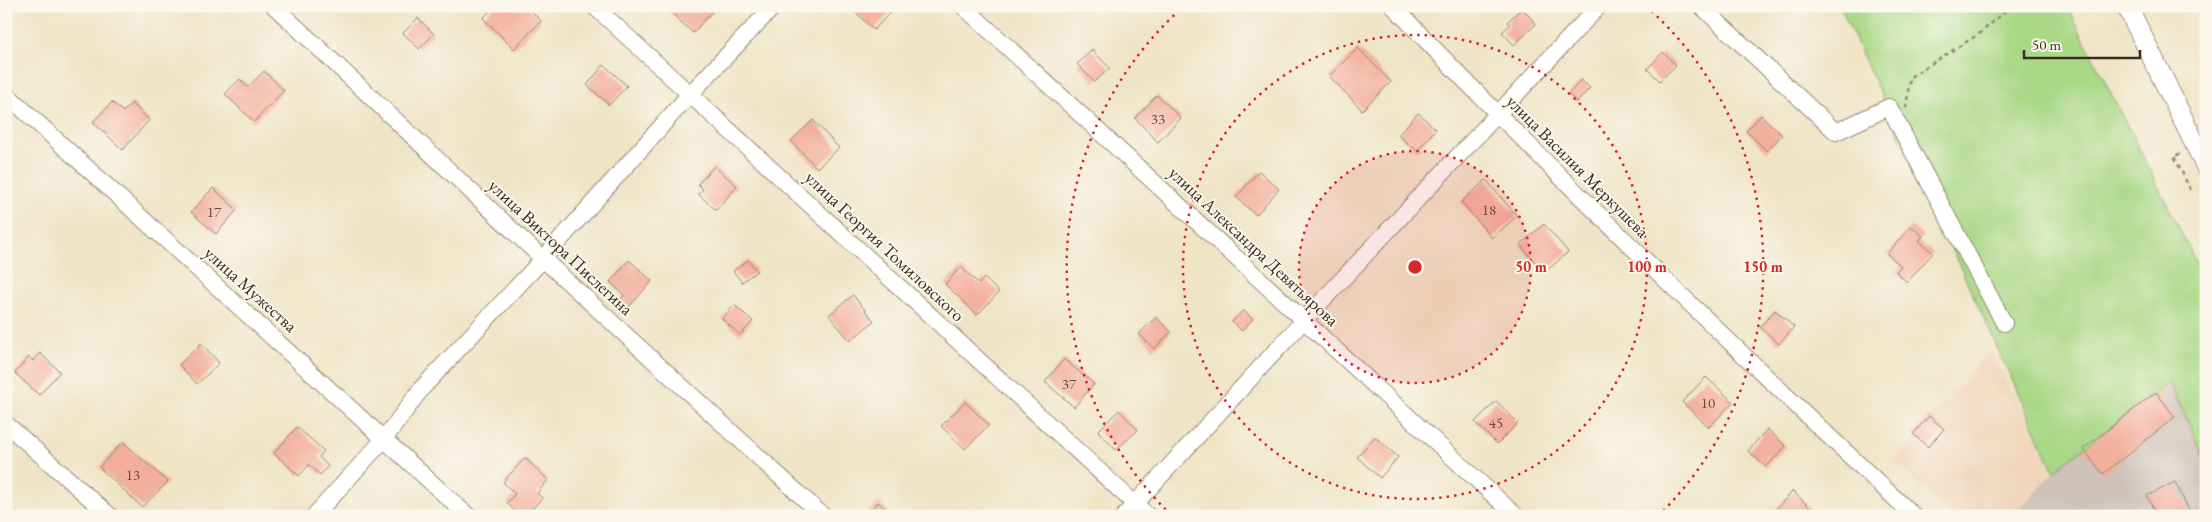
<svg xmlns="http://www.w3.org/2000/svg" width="2212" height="522" viewBox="0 0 2212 522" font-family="'EB Garamond',serif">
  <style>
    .built { fill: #f0d6bc }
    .industrial { fill: #cec2b9 }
    .green { fill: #a9d886; stroke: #728152 }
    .building { fill: #f3af9d }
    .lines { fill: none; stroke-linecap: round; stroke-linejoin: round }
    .minor-casing { stroke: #958772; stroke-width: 18 }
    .major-casing { stroke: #958772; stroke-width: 22 }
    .path { stroke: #958772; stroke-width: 2.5; stroke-dasharray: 4 4; stroke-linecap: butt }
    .minor { stroke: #fff; stroke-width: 16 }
    .major { stroke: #fff; stroke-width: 20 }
    .ring { fill: none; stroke: #d62828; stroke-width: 2.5; stroke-dasharray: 2.5 5 }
    .labels { text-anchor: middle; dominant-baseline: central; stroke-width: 4; stroke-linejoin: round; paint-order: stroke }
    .number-label { font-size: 15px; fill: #694b3e }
    .street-label { font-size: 18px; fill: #3b2a1e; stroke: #fbf7ec }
    .centre { fill: #d62828; stroke: #fbf7ec; stroke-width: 2.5 }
    .ring-label { font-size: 15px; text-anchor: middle; font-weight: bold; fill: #d62828; stroke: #fbf7ec; stroke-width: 4; stroke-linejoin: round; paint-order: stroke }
  </style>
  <rect width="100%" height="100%" fill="#fbf7ec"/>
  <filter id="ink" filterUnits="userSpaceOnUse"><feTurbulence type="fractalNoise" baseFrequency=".02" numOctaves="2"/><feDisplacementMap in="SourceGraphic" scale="10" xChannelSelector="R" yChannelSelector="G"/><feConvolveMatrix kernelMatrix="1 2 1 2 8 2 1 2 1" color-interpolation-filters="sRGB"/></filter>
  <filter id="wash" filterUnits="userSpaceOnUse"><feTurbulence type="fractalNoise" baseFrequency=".0096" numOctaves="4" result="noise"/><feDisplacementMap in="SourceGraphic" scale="20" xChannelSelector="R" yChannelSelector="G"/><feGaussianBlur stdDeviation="1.12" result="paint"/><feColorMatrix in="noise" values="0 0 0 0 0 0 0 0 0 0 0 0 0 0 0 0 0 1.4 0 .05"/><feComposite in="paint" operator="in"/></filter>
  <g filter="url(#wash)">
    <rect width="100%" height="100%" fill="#efe4c6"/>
    <polygon class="built" points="1990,351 2054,471 2014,516 1952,516 1894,461"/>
    <polygon class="industrial" points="2169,381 2206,459 2206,516 2014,516 2054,471"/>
    <polygon class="green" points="1840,6 2067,6 2206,282 2206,461 2169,382 2054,471"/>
    <g id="blocks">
      <g class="building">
        <polygon points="495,6 526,6 541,21 514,49 483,18"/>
        <polygon points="664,6 717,6 693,33"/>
        <polygon points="849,6 896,6 874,30"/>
        <polygon points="1522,8 1536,24 1514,45 1502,32 1510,25 1507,22"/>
        <polygon points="418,18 434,34 419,49 403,33"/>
        <polygon points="1358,48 1391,82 1362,110 1329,76"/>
        <polygon points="1092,50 1110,68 1094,82 1077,64"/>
        <polygon points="1663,52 1676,65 1660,81 1647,69"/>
        <polygon points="604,65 627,86 609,105 587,85"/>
        <polygon points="264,71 284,90 254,122 225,94 240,79 248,87"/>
        <polygon points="1581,80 1590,88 1577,102 1568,94"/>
        <polygon points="1157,95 1181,118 1158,142 1135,118"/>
        <polygon points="112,102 123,112 132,103 149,120 123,150 93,122"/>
        <polygon points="1418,113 1436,129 1417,151 1398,135"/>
        <polygon points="1761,115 1782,135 1767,151 1746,131"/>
        <polygon points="813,120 839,148 817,168 791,141"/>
        <polygon points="714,166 737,186 716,210 698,194 703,189 698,184"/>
        <polygon points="1259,171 1279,189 1256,215 1236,197"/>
        <polygon points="1486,180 1517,216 1492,238 1461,202"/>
        <polygon points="213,188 237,210 216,234 191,212"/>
        <polygon points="1544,224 1568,252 1544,273 1520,245"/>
        <polygon points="1911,226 1923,236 1919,241 1933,253 1907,282 1896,272 1901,266 1887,254"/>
        <polygon points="629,260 652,281 629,307 621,299 624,295 610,282"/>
        <polygon points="748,260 757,271 742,282 733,271"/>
        <polygon points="961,267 979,284 984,278 999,292 977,315 945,284"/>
        <polygon points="853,295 874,321 850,341 829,315"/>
        <polygon points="734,305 753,321 740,335 722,319"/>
        <polygon points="1243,310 1253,319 1242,331 1232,322"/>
        <polygon points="1775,310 1794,327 1779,344 1760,327"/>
        <polygon points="1156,317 1171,332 1154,349 1139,334"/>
        <polygon points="201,343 219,363 197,384 179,365"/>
        <polygon points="40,353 60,372 39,395 15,373 29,357 33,361"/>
        <polygon points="1064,359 1094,384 1074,407 1045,382"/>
        <polygon points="1706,377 1733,402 1709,427 1682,402"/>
        <polygon points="2156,392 2175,417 2103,474 2083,449"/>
        <polygon points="1496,401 1518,423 1497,444 1475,422"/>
        <polygon points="965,402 989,425 965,449 941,426"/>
        <polygon points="1119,410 1138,430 1116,450 1098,431"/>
        <polygon points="1929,416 1944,429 1928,447 1913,434"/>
        <polygon points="297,427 324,451 319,457 328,466 320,475 309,465 299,476 274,453"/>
        <polygon points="1767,429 1786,446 1766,467 1748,451"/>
        <polygon points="1375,437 1398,457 1380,478 1357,457"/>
        <polygon points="123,442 168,482 142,507 99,467"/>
        <polygon points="525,458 548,480 537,493 542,498 526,516 520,516 507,503 515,494 503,482"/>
        <polygon points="2175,482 2192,516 2157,516 2147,496"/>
        <polygon points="1793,491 1818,516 1769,516"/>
        <polygon points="878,502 894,516 865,516"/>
      </g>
    </g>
  </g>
  <g filter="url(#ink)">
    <use href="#blocks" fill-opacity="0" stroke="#958772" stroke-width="1"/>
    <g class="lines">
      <defs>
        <g id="minor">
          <polyline points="274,6 543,259 823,516"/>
          <polyline points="594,6 1148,516"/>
          <polyline points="963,6 1516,516"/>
          <path d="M1393,6c168,176 343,344 521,510"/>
          <polyline points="1701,6 1836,132 1889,107 2004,323"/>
          <polyline points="6,94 468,516"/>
          <polyline points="6,424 110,516"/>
          <polyline points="314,516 385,438 422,388 543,259 690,94 774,6"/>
          <polyline points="1124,516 1305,319 1599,6"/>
        </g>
        <polyline id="major" points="2127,6 2206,166"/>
      </defs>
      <use href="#minor" class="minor-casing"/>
      <use href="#major" class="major-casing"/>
      <g class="path">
        <polyline points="1906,108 1910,77 1979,34 2011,6"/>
        <polyline points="2180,154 2174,156 2192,193"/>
      </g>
      <use href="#minor" class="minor"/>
      <use href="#major" class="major"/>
    </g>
  </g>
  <circle cx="1415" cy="267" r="116" fill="#d62828" fill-opacity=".12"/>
  <g class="ring">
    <circle cx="1415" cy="267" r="116"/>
    <circle cx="1415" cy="267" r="232"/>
    <path d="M1171 515A348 348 0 0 1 1184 6M1646 6A348 348 0 0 1 1659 515"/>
  </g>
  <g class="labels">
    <g class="number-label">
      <text x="1158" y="118">33</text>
      <text x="1489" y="209">18</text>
      <text x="214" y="211">17</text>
      <text x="1069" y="383">37</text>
      <text x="1708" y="402">10</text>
      <text x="1496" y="422">45</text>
      <text x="133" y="474">13</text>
    </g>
    <g class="street-label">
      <text transform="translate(1578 166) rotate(45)">улица Василия Меркушева</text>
      <text transform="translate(885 246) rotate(43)">улица Георгия Томиловского</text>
      <text transform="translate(1254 246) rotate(43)">улица Александра Девятьярова</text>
      <text transform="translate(561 247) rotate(43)">улица Виктора Пислегина</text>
      <text transform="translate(251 289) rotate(42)">улица Мужества</text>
    </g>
  </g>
  <circle cx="1415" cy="267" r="8" class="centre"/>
  <g class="ring-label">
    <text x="1531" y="272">50 m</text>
    <text x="1647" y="272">100 m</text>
    <text x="1763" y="272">150 m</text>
  </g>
  <rect width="2212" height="522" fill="none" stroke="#fbf7ec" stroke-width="25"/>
  <path d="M2024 50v8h116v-8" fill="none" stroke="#3b2a1e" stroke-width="2.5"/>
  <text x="2032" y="50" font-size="15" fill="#3b2a1e" stroke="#fbf7ec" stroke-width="4" paint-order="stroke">50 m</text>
</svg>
